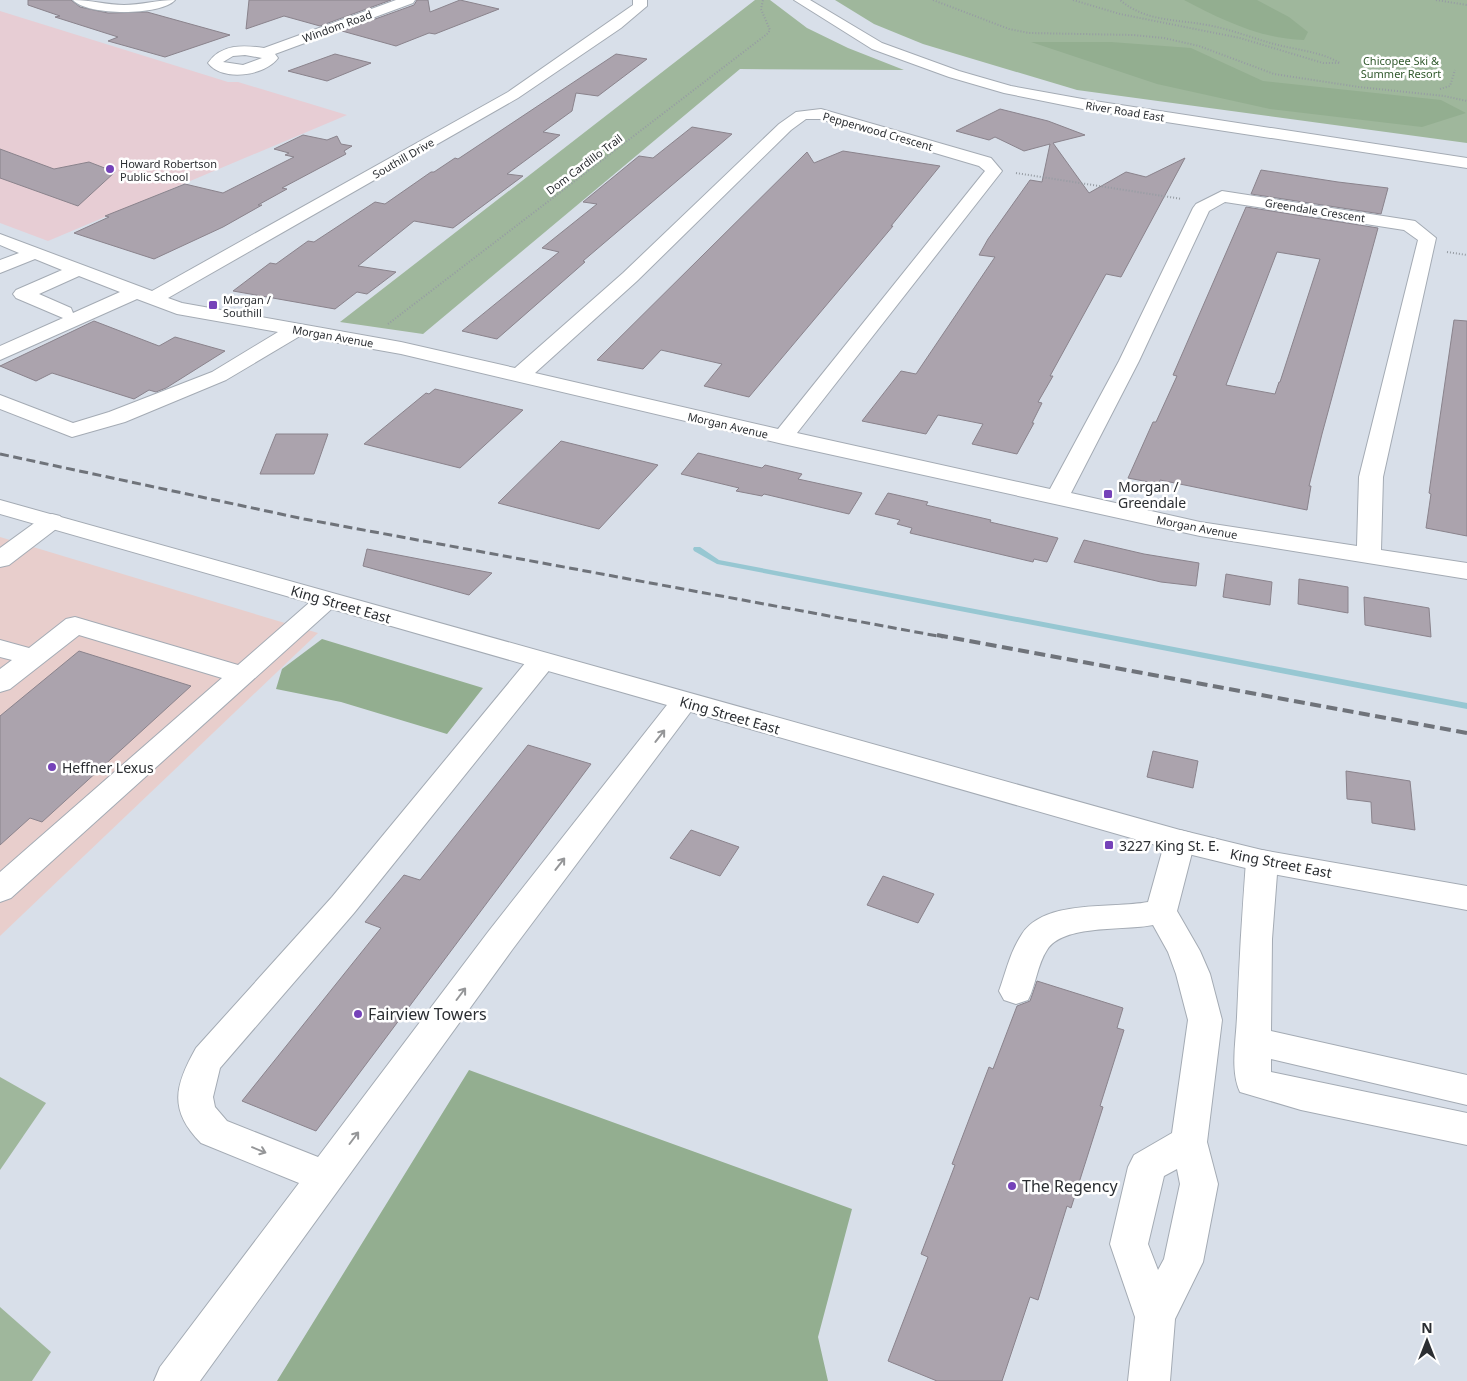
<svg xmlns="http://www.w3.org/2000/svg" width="1467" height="1381" viewBox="0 0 1467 1381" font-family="'Noto Sans',sans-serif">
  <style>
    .commercial { fill: #e8cecc }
    .education { fill: #e7cdd4 }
    .green { fill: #9fb79c }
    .forest { fill: #93ae90 }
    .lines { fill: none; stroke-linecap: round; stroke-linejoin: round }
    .stream { fill: #97c7d2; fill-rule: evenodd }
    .building { fill: #aba3ad; stroke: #8a838c; fill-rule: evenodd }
    .minor-casing { stroke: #a4abb4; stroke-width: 2 }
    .major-casing { stroke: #a4abb4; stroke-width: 2 }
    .path { stroke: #969ca3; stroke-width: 2; stroke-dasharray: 1 2; stroke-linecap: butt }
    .minor { fill: #fff; fill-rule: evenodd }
    .major { fill: #fff; fill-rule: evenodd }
    .rail-far1 { stroke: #6f737a; stroke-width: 3; stroke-dasharray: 9 4.5; stroke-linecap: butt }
    .rail { stroke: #6f737a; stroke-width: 4; stroke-dasharray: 11 5.5; stroke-linecap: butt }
    .oneway { stroke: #959698 }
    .poi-dot { fill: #7542b9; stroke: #fff; stroke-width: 2 }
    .labels { text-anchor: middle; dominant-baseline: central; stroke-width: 5; stroke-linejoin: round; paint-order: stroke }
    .far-street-label { font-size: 11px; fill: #2b2e32; stroke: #fff }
    .far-park-label { font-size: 11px; fill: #31592d; stroke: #fff }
    .far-poi-label { font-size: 11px; fill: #2b2e32; stroke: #fff; text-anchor: start }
    .poi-label { font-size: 14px; fill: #2b2e32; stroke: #fff; text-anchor: start }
    .street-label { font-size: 14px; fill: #2b2e32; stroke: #fff }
    .near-poi-label { font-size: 16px; fill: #2b2e32; stroke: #fff; text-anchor: start }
  </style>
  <rect width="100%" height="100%" fill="#d8dfe9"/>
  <polygon class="commercial" points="0,537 318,633 0,936"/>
  <polygon class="education" points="0,11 228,82 238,82 347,115 48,241 0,223"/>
  <g class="green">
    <polygon points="755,0 770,0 807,28 848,48 904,70 740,69 423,334 340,322"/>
    <polygon points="835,0 1467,0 1467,143 1077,90 923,44 874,24"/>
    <polygon points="0,1077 46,1103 0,1170"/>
    <polygon points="0,1307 51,1352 32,1381 0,1381"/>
  </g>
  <g class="forest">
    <path d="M1184,0h73l32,17 19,15 -4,8c-43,-1 -82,-20 -120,-40z"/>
    <polygon points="1031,42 1111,42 1191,48 1263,81 1441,100 1466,113 1422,127 1270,109 1157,84"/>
    <polygon points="322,639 483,688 447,734 341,702 276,689 282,669"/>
    <polygon points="469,1070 852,1209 818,1337 828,1381 277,1381"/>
  </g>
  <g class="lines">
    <polygon class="stream" points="694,547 700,547 719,560 1467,703 1467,709 717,564 694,551 693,549"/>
  </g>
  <g class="building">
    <polygon points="28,0 71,0 80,7 108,13 147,12 230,35 165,57 108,41 118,37 55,17 60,16 28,5"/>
    <polygon points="249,0 391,0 320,26 284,16 246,29"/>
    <polygon points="417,0 428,0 430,12 460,0 499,9 435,34 429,33 396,46 342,31 414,5"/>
    <polygon points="335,54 371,63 327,81 288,71"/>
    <polygon points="616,54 647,59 598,96 576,93 572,111 543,132 560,135 507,174 523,176 453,228 414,221 358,266 396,272 367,294 357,292 335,309 233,291 270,263 276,264 308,241 314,242 375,202 385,204 431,172 434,172 455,158 458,159"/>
    <polygon points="1000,109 1048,121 1085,135 1053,143 1089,193 1126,172 1146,177 1185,158 1121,277 1106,274 1050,376 1053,376 1038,402 1042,403 1032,423 1034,423 1017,454 972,444 983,424 938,415 926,434 862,421 901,371 916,374 995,257 979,255 988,239 1030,180 1042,182 1050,144 1024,151 995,137 989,140 956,131"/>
    <polygon points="692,127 732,134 583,261 585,262 497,339 462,331 559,252 542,248 597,204 583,202 639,156 653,158"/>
    <polygon points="303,135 327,140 337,136 341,144 352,146 344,151 346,154 282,188 287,189 258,205 262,205 223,227 154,259 74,233 109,217 105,216 185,184 223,193 294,157 285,155 289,153 274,149"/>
    <polygon points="0,149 54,169 89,162 115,172 78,206 0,178"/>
    <polygon points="843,151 940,166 891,226 893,226 749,397 704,386 722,364 661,350 643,369 597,360 807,152 814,163"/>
    <polygon points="1261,170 1338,182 1388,188 1381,214 1251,194"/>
    <path d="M1246,207l132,21 -56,206 -13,52h2l-4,24 -147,-30 -1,4 -31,-6 25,-56h3l21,-46 -4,-1zM1277,252l43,7 -40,123h-1l-4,12 -49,-9z"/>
    <polygon points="1454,320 1467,321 1467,536 1426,528 1431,494 1429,493"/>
    <polygon points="94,321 159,346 175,337 225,351 166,388 156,392 149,390 134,399 52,373 36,381 0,366"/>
    <polygon points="435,389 523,410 460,468 364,444 426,393 429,394"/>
    <polygon points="276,434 328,434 314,474 260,474"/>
    <polygon points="561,441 658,465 599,529 498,503"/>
    <polygon points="698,453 762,468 765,465 802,474 798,479 862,493 849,514 764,494 762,496 736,491 739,488 681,474"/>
    <polygon points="888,493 928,502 926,505 991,520 990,522 1058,538 1047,562 1034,559 1033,562 910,533 912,528 897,524 900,520 875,514"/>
    <polygon points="1084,540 1144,554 1199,563 1196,586 1161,582 1074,562"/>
    <polygon points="367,549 492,573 469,595 363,566"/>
    <polygon points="1226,574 1272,582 1270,605 1223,597"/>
    <polygon points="1299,579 1348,587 1348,613 1298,604"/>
    <polygon points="1364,597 1429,608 1431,637 1365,625"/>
    <polygon points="79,651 191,686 42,822 30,818 0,845 0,716"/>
    <polygon points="528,745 591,764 316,1131 242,1101 381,928 365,922 404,875 420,880"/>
    <polygon points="1153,751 1198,761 1193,788 1147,777"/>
    <polygon points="1346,771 1410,781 1415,830 1372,823 1371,802 1347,799"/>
    <polygon points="691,830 739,847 720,876 670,858"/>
    <polygon points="883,876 934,894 918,923 867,905"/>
    <polygon points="1037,981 1123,1008 1117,1028 1124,1030 1100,1106 1103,1107 1071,1208 1067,1206 1038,1300 1030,1297 1002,1381 937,1381 888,1361 928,1257 921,1254 955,1165 952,1164 989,1067 993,1069 1017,1006 1030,1001"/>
  </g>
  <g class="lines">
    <defs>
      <g id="minor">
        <path d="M73,0c18,0 34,5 51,5 17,0 33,-5 51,-5 -14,16 -88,16 -102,0z"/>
        <path d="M396,0h19l-2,3 -138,51 3,4c-13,18 -56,24 -70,5 13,-19 35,-18 56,-15zM245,55l17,3 -19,7 -20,-3 10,-6z"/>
        <path d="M633,0h14v6l-26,22 -103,70 -350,200 14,5 219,39 114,26 108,-95 156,-149 17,-12 25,-3 170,49 11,13 -205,262 253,56 69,-128 74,-153 3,-4 26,-13 187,29 6,1 21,17 -53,239 -2,73 86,13v16l-267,-43 -417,-92 -382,-90 -101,-18 -74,44 -101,42 -53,15 -72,-28v-14l73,28 36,-11 103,-40 66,-40 -101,-18 -40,-15 -137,61v-14l63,-28 -47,-20 -3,-4 3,-4 46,-20 -27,-11 -35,14v-13l19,-7 -19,-8v-11l152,57 356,-199 125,-87zM806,119h14l159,47 6,5 -207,258 -243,-56 102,-92 154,-151zM1225,202l179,28 14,10 -59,237 -2,69 -157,-24 -129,-29 68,-132 70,-150zM79,276l41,16 -47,21 -2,-5 -32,-14z"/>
        <polygon points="794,0 810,0 882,43 959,71 1011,86 1088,100 1467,158 1467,168 1088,110 1004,93 949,77 872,49"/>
        <polygon points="52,514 60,516 64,521 60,526 9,565 0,567 0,548 44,516"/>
        <polygon points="327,592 336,595 340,600 336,605 11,898 0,902 0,872 222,678 79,635 10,689 0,692 0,669 12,660 0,657 0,640 29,648 66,619 75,617 238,665 318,595"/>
        <path d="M541,654l10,2 3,6 -3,6 -197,245 -134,155 -7,29 2,10 12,14 91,36 170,-225 186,-236 10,-3 10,3 4,6 -186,248 -312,431h-46l6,-14 139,-184 -98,-40c-33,-33 -26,-58 -5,-95l136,-151 199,-241z"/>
        <path d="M1180,830l11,3 4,8 -18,70 23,40 10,23 12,46 -15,122 11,42 -15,78 -28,57 -5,62h-42l7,-64 -25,-73 18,-77 6,-12 38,-22 16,-113 -12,-46 -8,-22 -15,-27c-29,6 -90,-1 -106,25 -10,15 -11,35 -19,50l-12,4 -12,-4 -5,-9c7,-19 11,-39 23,-57 23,-35 89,-25 126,-32l17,-61 4,-8zM1177,1169l3,15 -16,75 -6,11 -10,-26 16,-68z"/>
        <path d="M1262,850l11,3 5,8 -6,78 -1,92 196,44v30l-196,-46v13l196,41v32l-166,-35 -61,-18c-10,-21 -4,-51 -3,-75 2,-52 5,-104 9,-156l5,-8z"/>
      </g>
      <polygon id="major" points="0,500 1180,830 1262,850 1467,886 1467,910 1262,872 1180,852 0,514"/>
    </defs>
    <use href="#minor" class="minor-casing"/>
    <use href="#major" class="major-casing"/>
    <g class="path">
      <polyline points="933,0 1009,29 1029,33 1133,35 1164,38 1199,46 1274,74 1359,87 1444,96 1467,101"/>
      <path d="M1073,0l47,14 120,24 83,25h17c-21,-12 -44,-13 -66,-19 -22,-6 -44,-15 -67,-19 -31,-6 -61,-3 -87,-25"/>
      <polyline points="1436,0 1467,5"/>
      <polyline points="1440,89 1450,86 1455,70"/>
      <polyline points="1016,173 1182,199"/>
      <polyline points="1447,252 1467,255"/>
      <polyline points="388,324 767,34 770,30 761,9 763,0"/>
    </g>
    <use href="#minor" class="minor"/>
    <use href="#major" class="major"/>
    <polyline class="rail-far1" points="0,454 304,519 943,637"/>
    <polyline class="rail" points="937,635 1467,733"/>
  </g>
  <defs><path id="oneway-shaft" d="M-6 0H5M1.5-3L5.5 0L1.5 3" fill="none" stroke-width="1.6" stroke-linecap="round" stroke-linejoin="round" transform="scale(1.25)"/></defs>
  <g class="oneway">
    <use href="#oneway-shaft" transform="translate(660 736) rotate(-52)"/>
    <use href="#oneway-shaft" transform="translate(560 864) rotate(-52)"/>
    <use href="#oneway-shaft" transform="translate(461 994) rotate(-53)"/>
    <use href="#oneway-shaft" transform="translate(354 1138) rotate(-53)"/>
    <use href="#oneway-shaft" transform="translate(259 1150) rotate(22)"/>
  </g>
  <g class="poi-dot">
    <circle cx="110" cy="169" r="5"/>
    <rect x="208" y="300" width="10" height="10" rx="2.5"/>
    <rect x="1103" y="489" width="10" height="10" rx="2.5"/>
    <circle cx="52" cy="767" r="5"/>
    <rect x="1104" y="840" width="10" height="10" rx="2.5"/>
    <circle cx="358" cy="1014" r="5"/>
    <circle cx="1012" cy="1186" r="5"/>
  </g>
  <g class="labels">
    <g class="far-street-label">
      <text transform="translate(337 26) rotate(-20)">Windom Road</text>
      <text transform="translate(1125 111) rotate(9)">River Road East</text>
      <text transform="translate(878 131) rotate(16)">Pepperwood Crescent</text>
      <text transform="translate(403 158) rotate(-30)">Southill Drive</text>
      <text transform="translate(584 164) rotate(-37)">Dom Cardillo Trail</text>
      <text transform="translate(1315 210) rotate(9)">Greendale Crescent</text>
      <text transform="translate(333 336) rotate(10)">Morgan Avenue</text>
      <text transform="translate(728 425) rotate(13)">Morgan Avenue</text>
      <text transform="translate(1197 527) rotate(11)">Morgan Avenue</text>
    </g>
    <g class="far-park-label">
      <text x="1401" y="60">Chicopee Ski &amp;<tspan x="1401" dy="13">Summer Resort</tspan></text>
    </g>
    <g class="far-poi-label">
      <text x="120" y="163">Howard Robertson<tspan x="120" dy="13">Public School</tspan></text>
      <text x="223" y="299">Morgan /<tspan x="223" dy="13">Southill</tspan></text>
    </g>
    <g class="poi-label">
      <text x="1118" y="486">Morgan /<tspan x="1118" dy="16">Greendale</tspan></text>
      <text x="62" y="767">Heffner Lexus</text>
      <text x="1119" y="845">3227 King St. E.</text>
    </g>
    <g class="street-label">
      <text transform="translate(341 604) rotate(16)">King Street East</text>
      <text transform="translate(730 715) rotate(16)">King Street East</text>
      <text transform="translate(1281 863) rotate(11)">King Street East</text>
    </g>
    <g class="near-poi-label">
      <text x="368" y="1014">Fairview Towers</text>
      <text x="1022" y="1186">The Regency</text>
    </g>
  </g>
  <g transform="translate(1427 1341)" stroke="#ffffff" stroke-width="4" paint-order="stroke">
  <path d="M0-4L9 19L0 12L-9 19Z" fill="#2b2e32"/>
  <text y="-8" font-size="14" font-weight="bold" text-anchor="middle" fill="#2b2e32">N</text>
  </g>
</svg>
